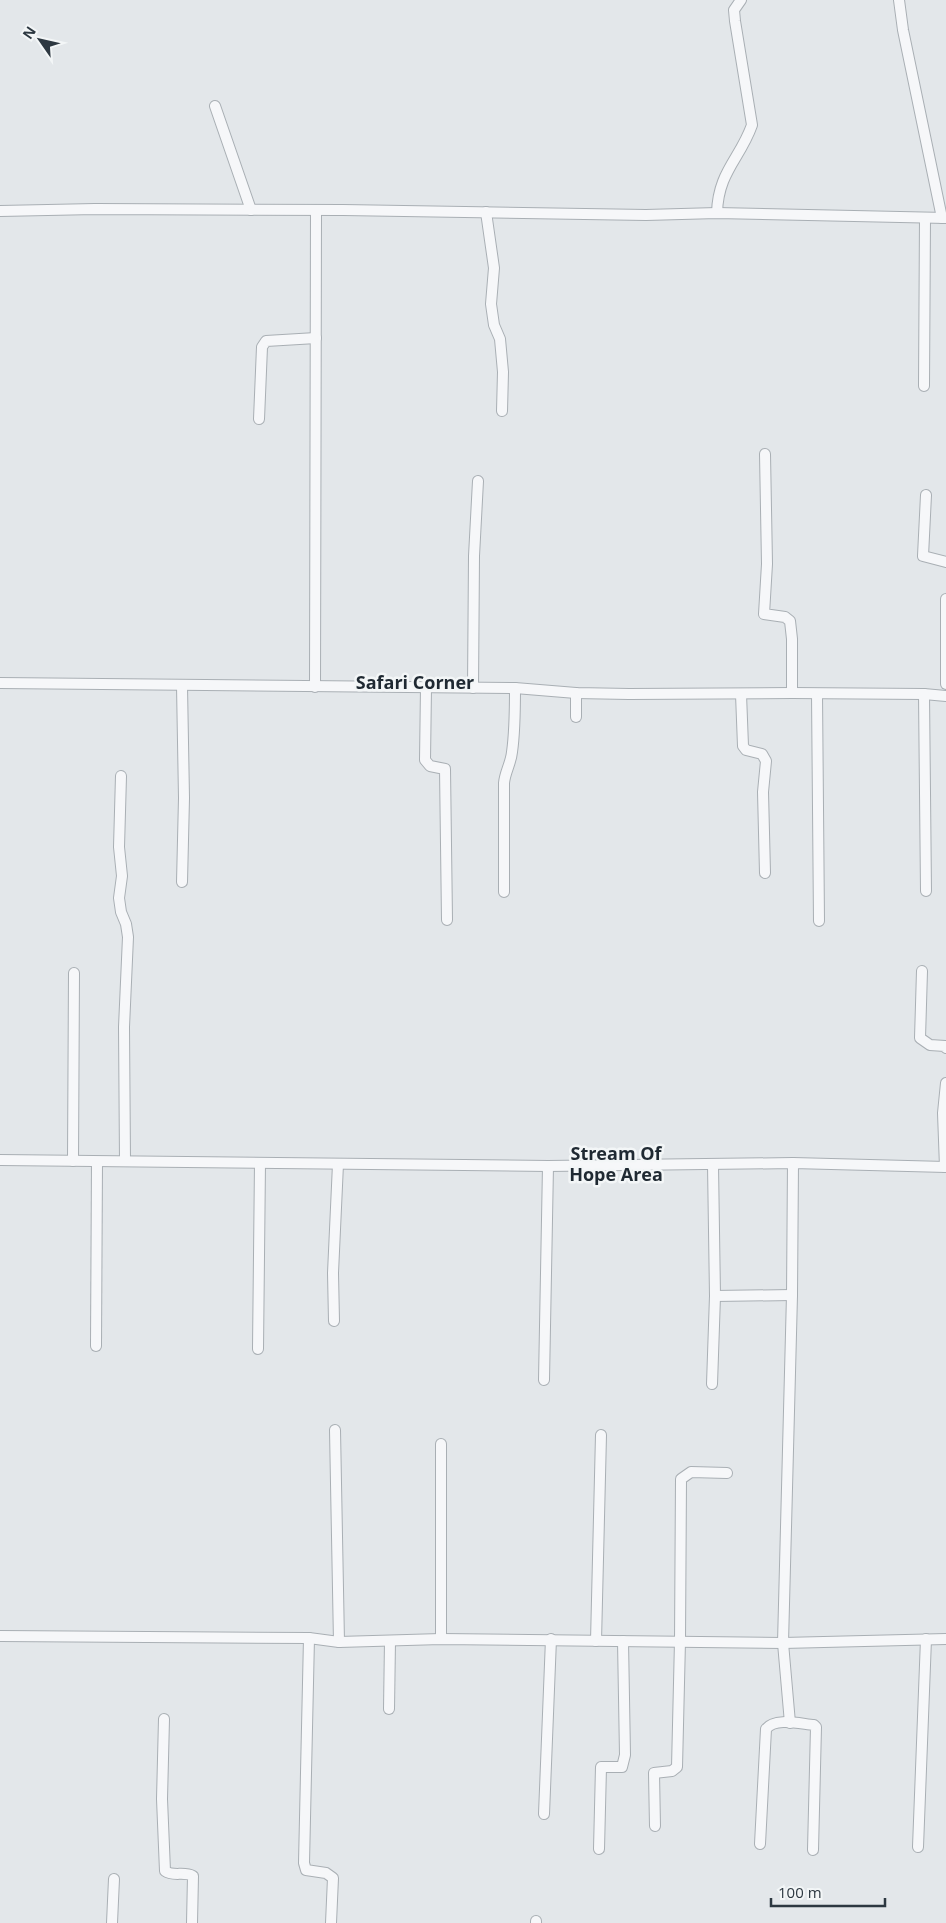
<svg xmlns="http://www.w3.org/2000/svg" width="946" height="1923" viewBox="0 0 946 1923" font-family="'Open Sans',sans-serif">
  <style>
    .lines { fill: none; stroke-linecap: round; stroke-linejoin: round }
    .minor-casing { stroke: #a9afb4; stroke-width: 12 }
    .minor { stroke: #f6f7f9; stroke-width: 10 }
    .labels { text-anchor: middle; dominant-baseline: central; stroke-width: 5; stroke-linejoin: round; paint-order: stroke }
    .quarter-label { font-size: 18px; font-weight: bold; fill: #1f2932; stroke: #f3f6f7 }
  </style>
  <rect width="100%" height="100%" fill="#e3e7ea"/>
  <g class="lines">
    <defs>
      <g id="minor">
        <polyline points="899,0 903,30 942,218"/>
        <polyline points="215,106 251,210"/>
        <polyline points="0,211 95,209 343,210 646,215 717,213 946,218"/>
        <polyline points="486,212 494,268 491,304 494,325 500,339 503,372 502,411"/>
        <path d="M717,213c1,-41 23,-54 35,-88l-17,-104 -1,-11 7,-10"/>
        <polyline points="924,386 925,218"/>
        <polyline points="259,419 262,347 266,341 316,338"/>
        <polyline points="765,454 767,564 764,614 785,617 790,621 792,639 792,693"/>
        <polyline points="926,495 923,556 946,562"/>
        <polyline points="946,599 946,684"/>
        <polyline points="0,683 515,688 576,693 629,694 792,693 924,694 946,696"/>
        <polyline points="182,686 184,798 182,882"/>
        <polyline points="315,687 316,210"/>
        <polyline points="426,687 425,760 430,766 445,769 447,920"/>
        <polyline points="473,688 474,556 478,481"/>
        <polyline points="741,694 743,746 746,750 762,754 766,761 763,792 765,873"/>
        <polyline points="817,694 819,921"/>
        <polyline points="924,694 926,891"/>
        <polyline points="576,717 576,693"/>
        <polyline points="121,776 119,847 122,876 119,898 121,912 126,924 128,937 124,1027 125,1161"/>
        <path d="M504,892v-109c1,-11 7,-20 8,-31 3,-21 3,-43 3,-64"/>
        <polyline points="922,971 920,1038 930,1045 945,1046 946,1048"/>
        <polyline points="0,1160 548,1166 793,1163 946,1167"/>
        <polyline points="73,1161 74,973"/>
        <polyline points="945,1167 943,1113 946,1083"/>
        <polyline points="715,1296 792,1295"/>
        <polyline points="334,1321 333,1273 338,1164"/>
        <polyline points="96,1346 97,1162"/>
        <polyline points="258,1349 260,1163"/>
        <polyline points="544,1380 548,1166"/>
        <polyline points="712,1384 715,1296 713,1165"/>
        <polyline points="335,1430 339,1642"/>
        <polyline points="0,1636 309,1638 339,1642 441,1639 783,1643 946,1639"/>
        <polyline points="309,1638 304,1863 306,1870 326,1873 333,1878 331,1923"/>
        <polyline points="441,1639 441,1444"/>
        <polyline points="596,1641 601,1435"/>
        <polyline points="389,1709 390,1641"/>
        <path d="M164,1719l-2,80 3,72c8,6 19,0 28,5l-1,47"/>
        <polyline points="790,1723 783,1643 792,1295 793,1163"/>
        <polyline points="544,1814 551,1639"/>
        <polyline points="655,1826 654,1773 672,1771 677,1767 680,1641 681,1479 691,1472 727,1473"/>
        <path d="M760,1844l6,-115c9,-12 35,-5 48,-4l2,2 -3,123"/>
        <polyline points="918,1847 926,1639"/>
        <polyline points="599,1849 601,1767 622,1767 625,1755 623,1641"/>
        <polyline points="112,1923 114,1879"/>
        <polyline points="536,1923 536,1921"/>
      </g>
    </defs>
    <use href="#minor" class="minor-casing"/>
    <use href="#minor" class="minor"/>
  </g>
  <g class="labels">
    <g class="quarter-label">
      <text x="415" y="682">Safari Corner</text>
      <text x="616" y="1153">Stream Of<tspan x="616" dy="21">Hope Area</tspan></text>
    </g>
  </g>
  <g transform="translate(40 40) rotate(304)" stroke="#f3f6f7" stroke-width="4" paint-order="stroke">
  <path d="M0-4L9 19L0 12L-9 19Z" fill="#2d3841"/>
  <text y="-8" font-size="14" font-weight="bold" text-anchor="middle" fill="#2d3841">N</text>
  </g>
  <path d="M771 1898v8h114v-8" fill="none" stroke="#2d3841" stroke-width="2.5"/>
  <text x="778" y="1898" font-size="15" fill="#2d3841" stroke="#f3f6f7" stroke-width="4" paint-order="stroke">100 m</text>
</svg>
